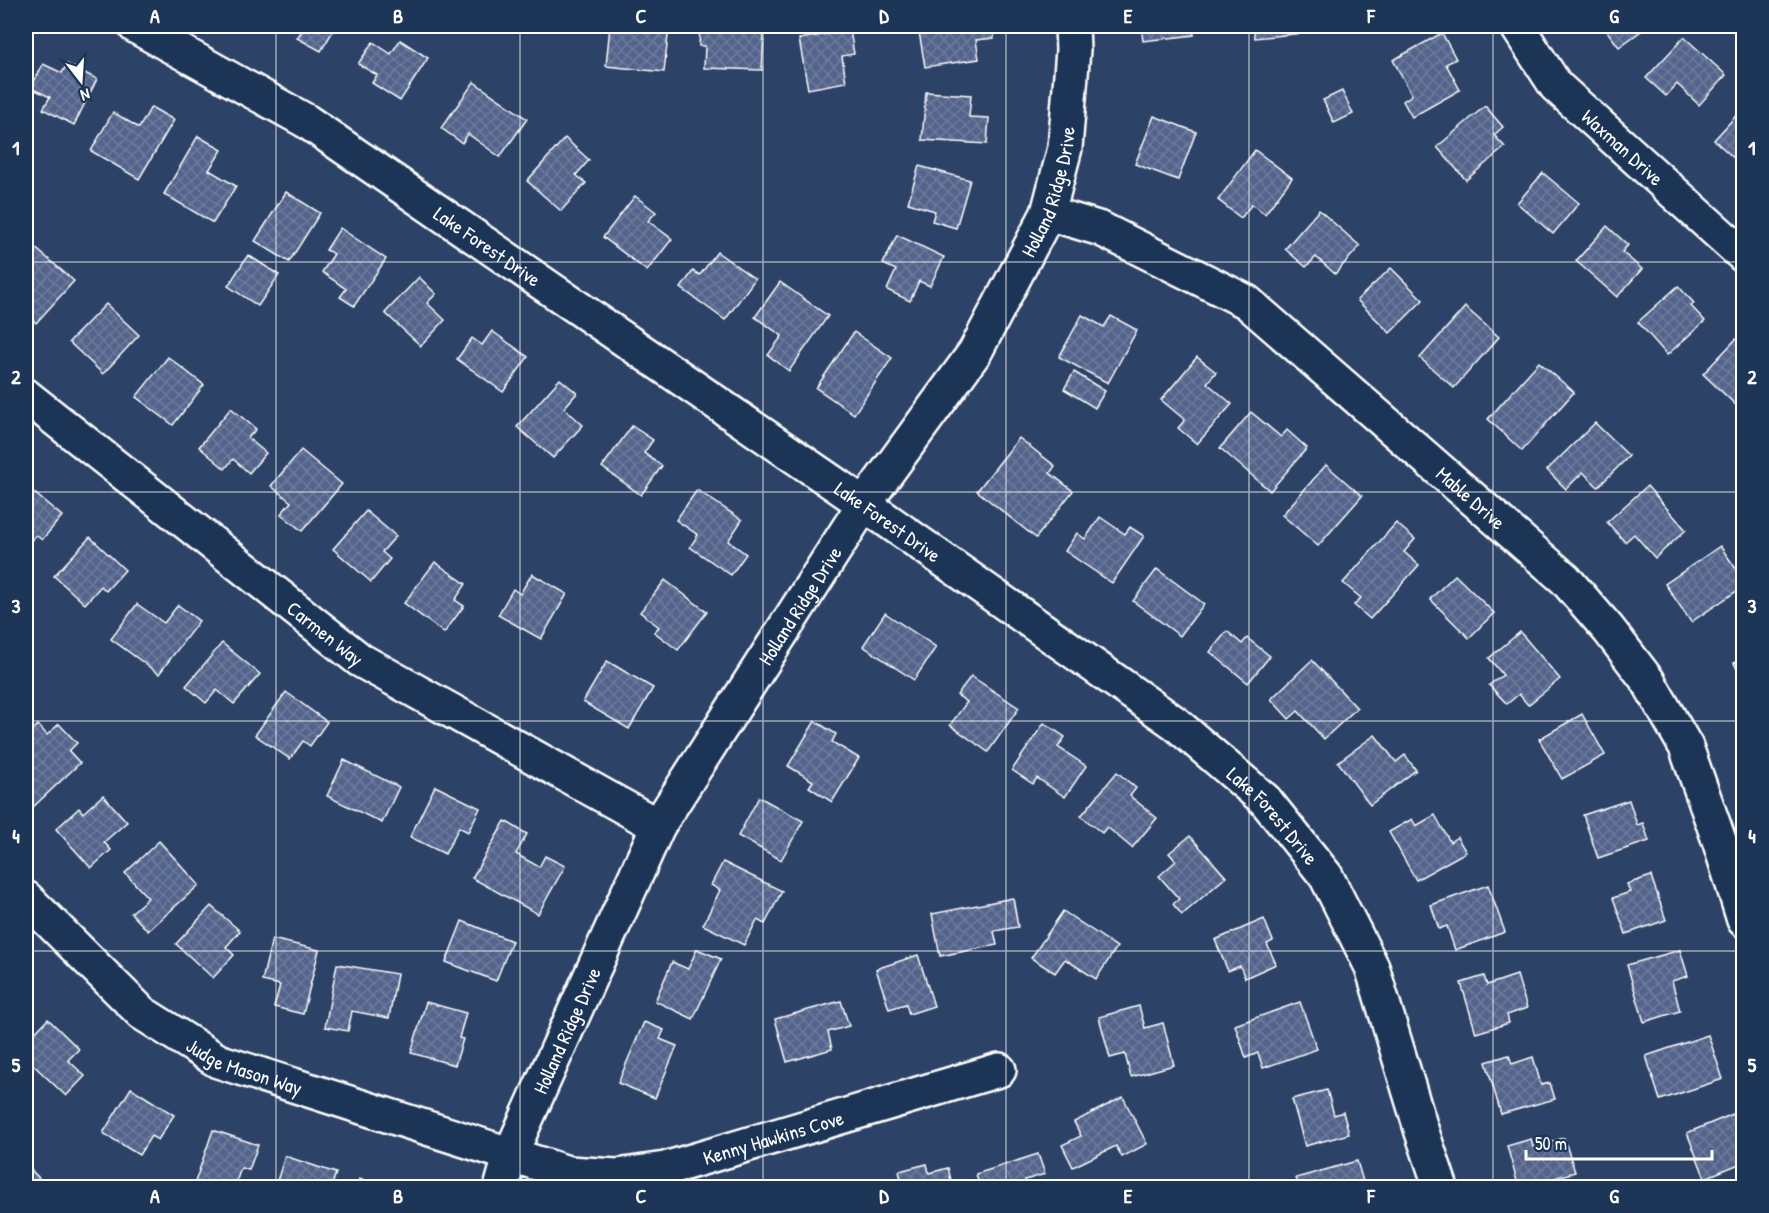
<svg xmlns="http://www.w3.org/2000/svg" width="1769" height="1213" viewBox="0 0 1769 1213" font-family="'Patrick Hand',sans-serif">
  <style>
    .building { fill: url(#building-cross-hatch); stroke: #fff; stroke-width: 1.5 }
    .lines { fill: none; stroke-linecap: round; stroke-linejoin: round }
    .minor-casing { stroke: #fff; stroke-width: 38 }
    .minor { stroke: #1d3557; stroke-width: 33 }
    .grid { fill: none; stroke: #fff; stroke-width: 1.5; stroke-opacity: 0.55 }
    .labels { text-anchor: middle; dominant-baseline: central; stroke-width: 4.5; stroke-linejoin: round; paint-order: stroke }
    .street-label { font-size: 20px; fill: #fff; stroke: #1d3557 }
    .neatline { fill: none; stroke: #fff; stroke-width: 2 }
    .grid-label { font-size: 20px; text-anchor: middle; font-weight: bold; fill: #fff }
  </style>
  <defs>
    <pattern id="building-cross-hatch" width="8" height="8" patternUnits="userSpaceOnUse" patternTransform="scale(1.5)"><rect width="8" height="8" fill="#53648b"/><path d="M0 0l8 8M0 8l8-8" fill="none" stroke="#6d7b9c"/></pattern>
  </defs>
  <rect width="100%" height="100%" fill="#2c4266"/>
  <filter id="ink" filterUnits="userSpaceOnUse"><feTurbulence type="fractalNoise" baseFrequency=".0167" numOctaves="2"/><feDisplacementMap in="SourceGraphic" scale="12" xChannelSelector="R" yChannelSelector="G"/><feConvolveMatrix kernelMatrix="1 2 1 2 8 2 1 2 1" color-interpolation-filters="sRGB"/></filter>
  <g filter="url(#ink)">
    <g class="building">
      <polygon points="305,26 336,26 321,51 297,38"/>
      <polygon points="610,26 669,26 664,72 606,66"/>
      <polygon points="918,26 992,26 994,38 976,40 979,59 925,67"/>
      <polygon points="1141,26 1193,26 1194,35 1143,41"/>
      <polygon points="1253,26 1302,26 1303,33 1255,38"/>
      <polygon points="1603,26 1648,26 1619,47"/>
      <polygon points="700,28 764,31 762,70 704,68 705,46 699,46"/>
      <polygon points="850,30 854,54 842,56 846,82 808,89 799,39"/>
      <polygon points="1442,33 1456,59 1446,64 1460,90 1412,117 1403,101 1412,95 1393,60"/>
      <polygon points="1684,37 1726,75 1699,105 1677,84 1666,96 1646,78"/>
      <polygon points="400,40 428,58 400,101 372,83 377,75 358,64 373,42 391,54"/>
      <polygon points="43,64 62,73 67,64 97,79 74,125 43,109 50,97 31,88"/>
      <polygon points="474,82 527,119 500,157 468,134 462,143 441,128"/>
      <polygon points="1342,91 1353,114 1334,123 1323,100"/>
      <polygon points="926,92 971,95 969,117 989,118 987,144 922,140"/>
      <polygon points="1485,106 1503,127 1494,135 1505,147 1466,180 1437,147"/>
      <polygon points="151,107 174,120 139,179 91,151 113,112 139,128"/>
      <polygon points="1744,107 1744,151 1736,160 1714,140"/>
      <polygon points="1154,116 1196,132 1178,180 1135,164"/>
      <polygon points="198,136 222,150 209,170 236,186 213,223 164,194"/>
      <polygon points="565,138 589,160 576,175 586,183 561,211 527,181"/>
      <polygon points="1255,150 1292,178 1265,214 1252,204 1241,218 1218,200"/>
      <polygon points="919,166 970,180 956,228 932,221 935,211 908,203"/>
      <polygon points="1543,173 1579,203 1553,234 1517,203"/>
      <polygon points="286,192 320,213 289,262 255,241"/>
      <polygon points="635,196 656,212 648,221 672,239 647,271 603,237"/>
      <polygon points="1319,210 1360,246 1335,274 1316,257 1306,267 1285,249"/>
      <polygon points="1607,226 1628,245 1622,252 1642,269 1617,297 1576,261"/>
      <polygon points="340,228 386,259 354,306 340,297 346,289 322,272 334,254 326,250"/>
      <polygon points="897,235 944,257 930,286 919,281 910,301 887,290 896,270 883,264"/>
      <polygon points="33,246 74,281 36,323 26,314 26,292 29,288 26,285 26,255"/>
      <polygon points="717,252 755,279 725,320 681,288 693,271 700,275"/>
      <polygon points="248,255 279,275 258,306 228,286"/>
      <polygon points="1391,268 1423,300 1390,333 1357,300"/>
      <polygon points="419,277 436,294 427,303 445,320 421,346 385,313"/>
      <polygon points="780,282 828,316 789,371 768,355 782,336 755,317"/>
      <polygon points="1678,286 1694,303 1691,306 1705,321 1667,355 1638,322"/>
      <polygon points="106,304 139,335 103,374 69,342"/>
      <polygon points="1465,307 1499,337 1454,388 1420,358"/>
      <polygon points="1082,315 1104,327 1111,316 1137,330 1108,383 1059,357"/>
      <polygon points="492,331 528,357 503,392 457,359 472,338 482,345"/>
      <polygon points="854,332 892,358 854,414 816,388"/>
      <polygon points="1736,339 1744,346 1744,403 1739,408 1703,374"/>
      <polygon points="168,357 204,385 173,425 136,397"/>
      <polygon points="1197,357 1216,372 1207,383 1232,404 1197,444 1178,428 1185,420 1161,400"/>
      <polygon points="1539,362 1574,392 1522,451 1488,419"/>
      <polygon points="1074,372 1105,391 1095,408 1064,389"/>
      <polygon points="560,379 577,393 564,408 583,425 553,458 517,427"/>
      <polygon points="231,408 256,429 248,438 266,453 249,473 233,459 225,469 199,447"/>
      <polygon points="1251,412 1281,437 1287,430 1307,448 1270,491 1220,448"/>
      <polygon points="1595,423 1629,456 1598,487 1583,472 1566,489 1547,470"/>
      <polygon points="632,426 653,440 644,453 662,466 641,495 602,467"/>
      <polygon points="1019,438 1055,466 1050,473 1073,491 1036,538 977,491"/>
      <polygon points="301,450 342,484 302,531 281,514 291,502 271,486"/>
      <polygon points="1326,465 1362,496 1318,546 1282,515"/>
      <polygon points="26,486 62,516 42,540 36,535 26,547"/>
      <polygon points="1647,486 1686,530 1655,558 1634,534 1625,542 1607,522"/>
      <polygon points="697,490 742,520 728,541 746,554 731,575 690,547 698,535 676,520"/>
      <polygon points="366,511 396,536 382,552 390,559 371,582 333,549"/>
      <polygon points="1100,517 1125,534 1130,527 1144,536 1112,583 1065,551 1077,533 1085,539"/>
      <polygon points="1396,523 1415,539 1404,552 1419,565 1370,619 1354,605 1361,598 1343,583"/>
      <polygon points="90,537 125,570 106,591 101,586 85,604 54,576"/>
      <polygon points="1720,546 1744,580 1744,586 1691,622 1665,584"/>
      <polygon points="435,562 466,584 455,600 464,606 444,633 404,603"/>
      <polygon points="1157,569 1204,604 1180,636 1133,601"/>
      <polygon points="532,574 567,594 541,639 498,615 513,589 520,594"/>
      <polygon points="1455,575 1494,613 1469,638 1430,599"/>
      <polygon points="665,580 707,612 678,650 654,632 659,627 640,612"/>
      <polygon points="137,604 164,623 178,605 199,621 159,674 111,639"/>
      <polygon points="885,613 936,647 914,680 863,646"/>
      <polygon points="1227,631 1242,644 1247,638 1270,656 1248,683 1210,652"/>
      <polygon points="1520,632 1560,679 1528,705 1519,694 1507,704 1489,685 1503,675 1489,658"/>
      <polygon points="222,643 260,674 234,704 217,690 206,703 186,686"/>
      <polygon points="1744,659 1744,683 1734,663"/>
      <polygon points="1312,660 1357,708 1324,739 1298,711 1289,719 1271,699"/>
      <polygon points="607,661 653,688 629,729 583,702"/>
      <polygon points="971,676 1019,708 988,752 950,725 967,702 957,695"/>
      <polygon points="286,692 327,722 310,746 303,741 290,759 255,735"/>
      <polygon points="1582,714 1605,755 1562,779 1539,739"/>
      <polygon points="815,721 836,734 832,742 859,758 832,802 809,787 813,781 788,766"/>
      <polygon points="1044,723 1065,737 1058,747 1086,766 1065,797 1037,778 1033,784 1012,770"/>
      <polygon points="59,724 77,743 69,751 80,763 31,809 26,803 26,779 31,775 26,769 26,736 38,725 47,735"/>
      <polygon points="1375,735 1396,762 1405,755 1416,770 1370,805 1338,762"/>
      <polygon points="344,760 399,787 382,823 327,796"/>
      <polygon points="1117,772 1136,788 1130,796 1157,818 1132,848 1107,827 1102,833 1081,816"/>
      <polygon points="435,786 480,808 468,832 459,827 445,854 410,837"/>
      <polygon points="103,795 127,822 104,842 111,850 91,868 56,829 79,808 83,813"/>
      <polygon points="759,797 803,821 781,860 738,836"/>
      <polygon points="1629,800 1637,825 1643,823 1649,841 1598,858 1583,815"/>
      <polygon points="1435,815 1450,842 1457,837 1466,852 1416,880 1389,832 1412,819 1416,826"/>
      <polygon points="505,821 527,834 516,854 539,867 545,856 565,866 538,914 472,878"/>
      <polygon points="1190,836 1226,877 1182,915 1173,904 1179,899 1159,876 1176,861 1169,853"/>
      <polygon points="159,841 199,885 148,931 131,913 148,898 125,873"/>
      <polygon points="723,862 782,891 765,924 757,920 744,945 703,925 720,890 711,885"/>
      <polygon points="1651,876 1666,920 1626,934 1613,898 1630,892 1627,884"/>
      <polygon points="1488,885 1505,932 1455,950 1447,926 1439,929 1431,905"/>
      <polygon points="1013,898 1018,927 994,931 997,945 940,956 932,914"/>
      <polygon points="211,906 240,931 226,947 234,955 213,978 176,944"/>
      <polygon points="1063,911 1117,947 1096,979 1065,959 1055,973 1031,958"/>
      <polygon points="1264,919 1273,941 1267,944 1276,964 1245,978 1240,966 1228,971 1215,940"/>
      <polygon points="462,921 512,941 496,981 446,962"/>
      <polygon points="272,939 319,950 303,1014 274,1007 280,985 262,981"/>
      <polygon points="697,949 721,959 693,1019 655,1001 672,962 688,969"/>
      <polygon points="1680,950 1688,976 1672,981 1680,1011 1644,1022 1627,965"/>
      <polygon points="918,955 934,1006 909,1014 906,1004 889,1009 876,969"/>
      <polygon points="337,964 397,974 389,1018 352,1011 348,1031 325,1027"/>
      <polygon points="1517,975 1527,1008 1507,1015 1509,1023 1476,1033 1461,983 1484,976 1487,985"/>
      <polygon points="841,1001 849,1026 828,1032 832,1049 787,1062 775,1019"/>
      <polygon points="426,1002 466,1013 459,1038 463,1039 455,1065 411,1053"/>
      <polygon points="1300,1002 1317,1049 1263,1068 1258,1053 1246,1058 1235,1025"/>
      <polygon points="1139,1006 1145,1028 1163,1023 1174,1065 1131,1077 1125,1054 1110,1058 1099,1017"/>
      <polygon points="48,1019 79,1049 68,1060 85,1076 66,1096 26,1058 26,1042"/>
      <polygon points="644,1022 664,1030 660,1039 677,1046 655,1098 618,1083"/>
      <polygon points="1708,1035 1723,1079 1660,1100 1646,1056"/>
      <polygon points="1509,1055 1512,1064 1533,1057 1541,1085 1550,1083 1555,1099 1501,1114 1486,1062"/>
      <polygon points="131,1088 174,1115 158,1140 151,1136 139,1155 103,1133"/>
      <polygon points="1327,1090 1334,1115 1343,1112 1349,1134 1305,1146 1292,1099"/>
      <polygon points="1123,1097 1147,1144 1122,1157 1116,1146 1073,1167 1062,1145 1081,1136 1074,1122"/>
      <polygon points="1733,1114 1744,1140 1744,1162 1705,1178 1687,1133"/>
      <polygon points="213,1130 258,1145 249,1170 241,1168 234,1188 212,1188 195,1182"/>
      <polygon points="1564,1138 1575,1172 1554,1178 1556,1187 1553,1188 1519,1188 1507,1146 1531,1139 1533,1147"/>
      <polygon points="1038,1154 1045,1174 1025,1180 1027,1188 980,1188 976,1174"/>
      <polygon points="285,1156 336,1173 331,1188 284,1188 285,1183 277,1181"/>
      <polygon points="1357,1161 1364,1185 1357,1188 1299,1188 1296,1178"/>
      <polygon points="927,1164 929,1173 948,1168 953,1188 903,1188 899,1171"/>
      <polygon points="26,1165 39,1178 30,1188 26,1188"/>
      <polygon points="359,1179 384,1187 384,1188 356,1188"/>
    </g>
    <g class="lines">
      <defs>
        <g id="minor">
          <path id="s1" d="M135,26l171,95 558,383 311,219 90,77 61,76 46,91 50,165 19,56"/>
          <path id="s2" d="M1517,26l39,60 188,170"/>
          <path id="s3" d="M1048,213l53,16 146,73 318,277 44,51 39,51 38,66 34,96 24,77"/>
          <path id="s4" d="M26,396l334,264 298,166"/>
          <path id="s5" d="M26,898l116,115 76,48 350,112 49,3 48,-7 334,-99"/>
          <path id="s6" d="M501,1188l10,-35 147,-327 206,-322 111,-152 73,-139 17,-65 8,-98 -1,-24"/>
        </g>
      </defs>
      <use href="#minor" class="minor-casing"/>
      <use href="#minor" class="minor"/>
    </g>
  </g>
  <path class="grid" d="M276,26v1162M520,26v1162M763,26v1162M1006,26v1162M1249,26v1162M1493,26v1162M26,262h1718M26,492h1718M26,721h1718M26,951h1718"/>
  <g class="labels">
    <g class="street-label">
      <text stroke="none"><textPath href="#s2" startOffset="162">Waxman Drive</textPath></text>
      <text stroke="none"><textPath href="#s6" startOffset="1143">Holland Ridge Drive</textPath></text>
      <text stroke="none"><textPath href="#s1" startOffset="416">Lake Forest Drive</textPath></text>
      <text stroke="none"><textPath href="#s3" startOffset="516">Mable Drive</textPath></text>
      <text stroke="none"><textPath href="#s1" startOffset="902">Lake Forest Drive</textPath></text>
      <text stroke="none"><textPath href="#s6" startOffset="657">Holland Ridge Drive</textPath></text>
      <text stroke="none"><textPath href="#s4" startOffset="382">Carmen Way</textPath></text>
      <text stroke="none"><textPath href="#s1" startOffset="1388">Lake Forest Drive</textPath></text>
      <text stroke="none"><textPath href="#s6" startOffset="171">Holland Ridge Drive</textPath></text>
      <text stroke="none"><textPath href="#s5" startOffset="280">Judge Mason Way</textPath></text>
      <text stroke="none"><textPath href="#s5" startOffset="831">Kenny Hawkins Cove</textPath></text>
    </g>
  </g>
  <rect width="1769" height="1213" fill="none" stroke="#1d3557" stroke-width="66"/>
  <g transform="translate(81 81) rotate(163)" stroke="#1d3557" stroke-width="4.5" paint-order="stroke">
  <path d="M0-4.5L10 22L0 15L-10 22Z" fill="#ffffff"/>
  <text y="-9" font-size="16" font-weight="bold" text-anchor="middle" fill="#ffffff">N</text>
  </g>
  <path d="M1526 1150v9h186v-9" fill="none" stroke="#ffffff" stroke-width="3"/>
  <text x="1535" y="1150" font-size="18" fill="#ffffff" stroke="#1d3557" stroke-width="4.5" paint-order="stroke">50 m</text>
  <rect x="33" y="33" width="1703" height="1147" class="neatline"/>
  <g class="grid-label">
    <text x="155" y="23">A</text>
    <text x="398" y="23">B</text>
    <text x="641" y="23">C</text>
    <text x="884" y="23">D</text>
    <text x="1128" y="23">E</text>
    <text x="1371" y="23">F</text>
    <text x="1614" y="23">G</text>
    <text x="16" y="155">1</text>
    <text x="1752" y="155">1</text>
    <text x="16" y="384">2</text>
    <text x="1752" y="384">2</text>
    <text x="16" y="613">3</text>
    <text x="1752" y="613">3</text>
    <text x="16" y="843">4</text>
    <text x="1752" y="843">4</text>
    <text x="16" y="1072">5</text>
    <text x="1752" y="1072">5</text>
    <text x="155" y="1203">A</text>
    <text x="398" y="1203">B</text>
    <text x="641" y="1203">C</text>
    <text x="884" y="1203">D</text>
    <text x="1128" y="1203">E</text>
    <text x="1371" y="1203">F</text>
    <text x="1614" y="1203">G</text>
  </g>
</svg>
